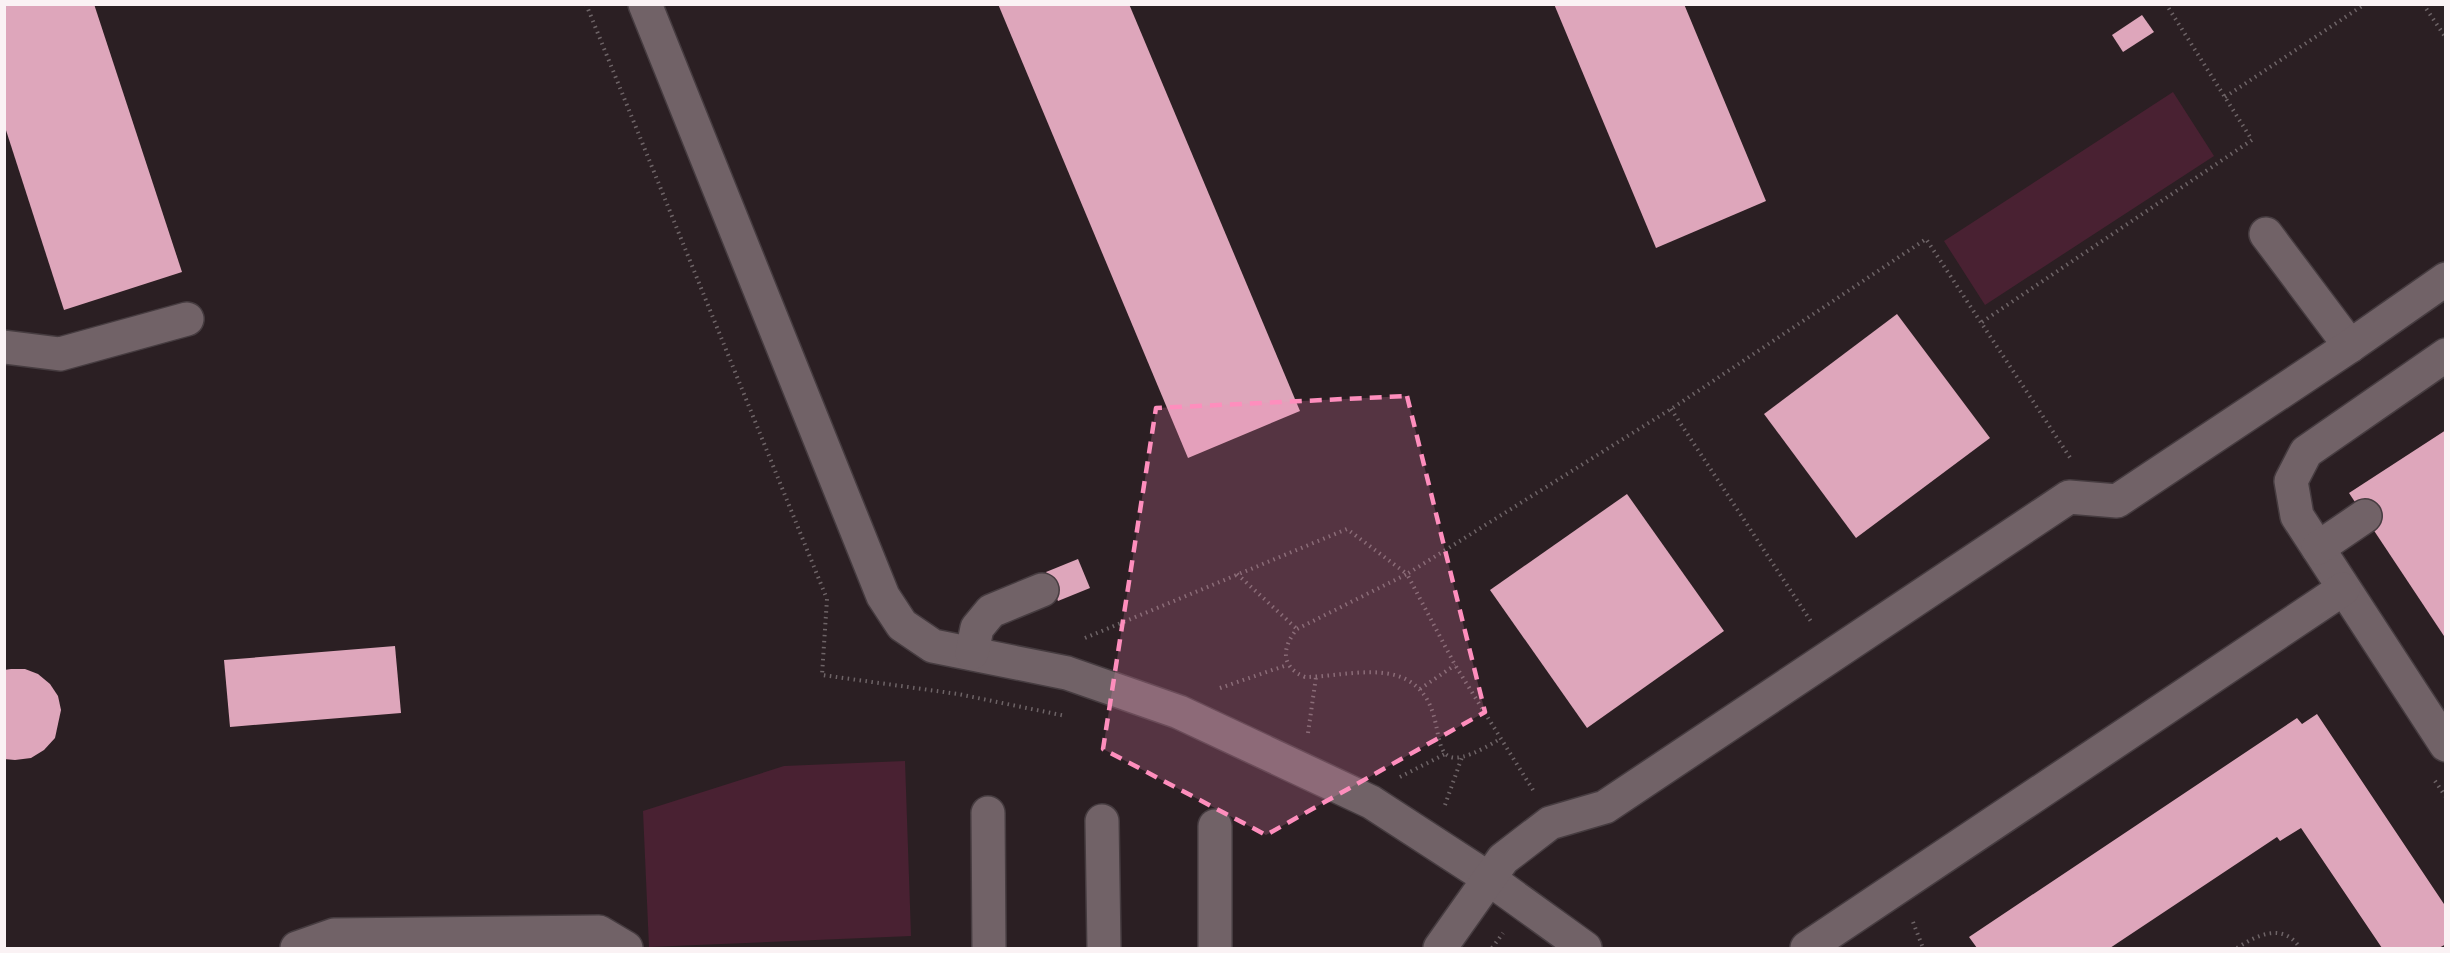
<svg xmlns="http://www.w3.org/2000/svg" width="2450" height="953" viewBox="0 0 2450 953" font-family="Arial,sans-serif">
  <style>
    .green { fill: #492132 }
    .building { fill: #dea6bb }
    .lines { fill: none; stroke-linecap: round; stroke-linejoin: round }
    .minor-casing { stroke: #463c40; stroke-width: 36 }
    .path { stroke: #6e6467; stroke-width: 4; stroke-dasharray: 1.5 4.5; stroke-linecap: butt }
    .minor { stroke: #716267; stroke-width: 33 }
    .marked { fill: #fe8ebd; fill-opacity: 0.2; stroke: #fe8ebd; stroke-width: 4.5; stroke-dasharray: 12 8; stroke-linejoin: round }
  </style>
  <rect width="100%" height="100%" fill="#2b1f23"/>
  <g class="green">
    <polygon points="2173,92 2214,156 1985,305 1944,241"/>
    <polygon points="905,761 911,936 649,947 643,811 784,766"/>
  </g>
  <g class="building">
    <polygon points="4,4 94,4 182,272 64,310 4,124"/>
    <polygon points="998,4 1129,4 1300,411 1188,458"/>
    <polygon points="1554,4 1684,4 1766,201 1656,248"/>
    <polygon points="2142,15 2154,32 2123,52 2112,35"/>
    <polygon points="1897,314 1990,438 1856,538 1764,414"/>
    <polygon points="2446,430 2446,639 2349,493"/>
    <polygon points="1627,494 1724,631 1587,728 1490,590"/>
    <polygon points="1078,559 1090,588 1058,601 1046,572"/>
    <polygon points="395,646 401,713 230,727 224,660"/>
    <polygon points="11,669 25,669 38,674 50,684 58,696 61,710 55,738 44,750 31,758 15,760 4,759 4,670"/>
    <polygon points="2317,714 2446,907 2446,944 2439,948 2382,948 2301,828 2280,841 2277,837 2110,948 1977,948 1969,937 2297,718 2302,724"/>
  </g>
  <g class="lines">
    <defs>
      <g id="minor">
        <polyline points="645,4 883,596 902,625 933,646 1067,673 1179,712 1371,802 1488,878 1585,948"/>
        <polyline points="2266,234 2350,346"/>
        <polyline points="4,347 60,354 187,319"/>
        <polyline points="2446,355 2306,452 2291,481 2297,516 2446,745"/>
        <polyline points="2318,548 2365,516"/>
        <polyline points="972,653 977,628 991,611 1042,590"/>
        <polyline points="988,813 989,948"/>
        <polyline points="1102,821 1104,948"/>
        <polyline points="1215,826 1215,948"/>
        <polyline points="297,948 334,935 599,932 626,948"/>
        <polyline points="1440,948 1503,859 1550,823 1605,807 2069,497 2117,501 2350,346 2446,279"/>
        <polyline points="1807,948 2343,589"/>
      </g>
    </defs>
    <use href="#minor" class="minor-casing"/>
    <g class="path">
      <polyline points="586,4 827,599 822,675 958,694 1066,716"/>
      <polyline points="2423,4 2446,38"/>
      <polyline points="2225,97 2365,4"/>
      <polyline points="1982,322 2252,140 2166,4"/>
      <polyline points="1671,409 1812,623"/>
      <polyline points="1237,574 1297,629"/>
      <path d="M1085,638l262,-109 60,45 -110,55c-15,18 -17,38 8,48 32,0 76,-13 104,4 52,32 0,113 91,58"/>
      <polyline points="1220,688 1287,665"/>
      <polyline points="1420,689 1455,665"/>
      <polyline points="1308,733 1316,677"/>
      <polyline points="1400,777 1445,754"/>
      <polyline points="2435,781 2446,797"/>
      <polyline points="1533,790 1455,665 1407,574 1671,409 1926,239 2071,459"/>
      <polyline points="1445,805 1462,757"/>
      <polyline points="1913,922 1923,948"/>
      <polyline points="1492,948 1503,933"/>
      <path d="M2237,948c20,-13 46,-26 63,0"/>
    </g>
    <use href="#minor" class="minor"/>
  </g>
  <path class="marked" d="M1407,396l78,316 -219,123 -163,-86 53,-341z"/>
  <rect width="2450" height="953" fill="none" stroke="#faf2f4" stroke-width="12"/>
</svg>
